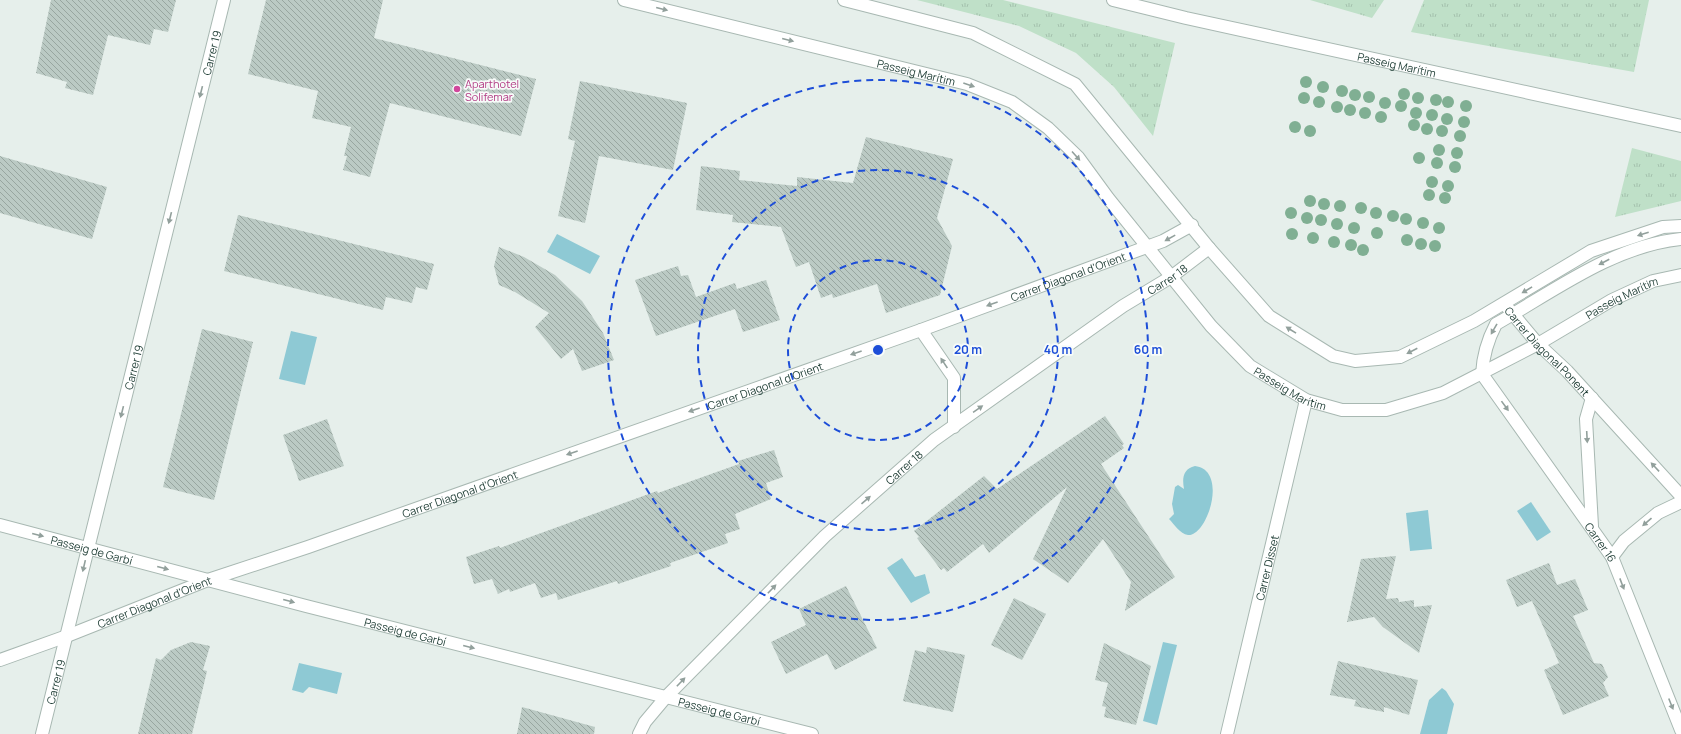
<svg xmlns="http://www.w3.org/2000/svg" width="1681" height="734" viewBox="0 0 1681 734" font-family="Manrope,sans-serif">
  <style>
    .grass { fill: url(#grass-tufts) }
    .water { fill: #8ec9d4 }
    .building { fill: url(#building-back-hatch) }
    .lines { fill: none; stroke-linecap: round; stroke-linejoin: round }
    .pedestrian-casing { stroke: #a8b8b2; stroke-width: 14 }
    .minor-casing { stroke: #a8b8b2; stroke-width: 14 }
    .tertiary-casing { stroke: #a8b8b2; stroke-width: 14 }
    .pedestrian { stroke: #fff; stroke-width: 12 }
    .minor { stroke: #fff; stroke-width: 12 }
    .tertiary { stroke: #fff; stroke-width: 12 }
    .tree { fill: #80af93 }
    .oneway { fill: #92a09c }
    .ring { fill: none; stroke: #1d4ed8; stroke-width: 2; stroke-dasharray: 7 5 }
    .hotel-dot { fill: #d1479c; stroke: #f7fbf9; stroke-width: 1.5 }
    .labels { text-anchor: middle; dominant-baseline: central; stroke-width: 3.5; stroke-linejoin: round; paint-order: stroke }
    .street-label { font-size: 11px; fill: #24423a; stroke: #f7fbf9 }
    .hotel-label { font-size: 11px; fill: #b23c85; stroke: #f7fbf9; text-anchor: start }
    .centre { fill: #1d4ed8; stroke: #f7fbf9; stroke-width: 2 }
    .ring-label { font-size: 12px; text-anchor: middle; font-weight: bold; fill: #1d4ed8; stroke: #f7fbf9; stroke-width: 3.5; stroke-linejoin: round; paint-order: stroke }
  </style>
  <defs>
    <pattern id="grass-tufts" width="24" height="20" patternUnits="userSpaceOnUse"><rect width="24" height="20" fill="#bfe0c8"/><path d="M3 7l-1-3M5 7V3M7 7l1-3M15 17l-1-3M17 17v-4M19 17l1-3" fill="none" stroke="#a4c1ad"/></pattern>
    <pattern id="building-back-hatch" width="6" height="6" patternUnits="userSpaceOnUse"><rect width="6" height="6" fill="#bbcac4"/><path d="M-1 5l2 2M0 0l6 6M5-1l2 2" fill="none" stroke="#98a6a0"/></pattern>
  </defs>
  <rect width="100%" height="100%" fill="#e6efeb"/>
  <g class="grass">
    <polygon points="917,0 1003,0 1175,43 1153,136 1114,87 1076,53 1019,26"/>
    <polygon points="1310,0 1384,0 1372,18"/>
    <polygon points="1424,0 1649,0 1634,72 1411,32"/>
    <polygon points="1632,148 1681,161 1681,201 1615,217"/>
  </g>
  <g class="water">
    <polygon points="557,234 600,256 590,274 547,252"/>
    <polygon points="291,331 317,337 305,385 279,379"/>
    <path d="M1195,466c34,4 12,71 -7,69 -8,-1 -14,-11 -19,-16l5,-5 -2,-10 3,-17 3,-2 6,4c-2,-11 -1,-20 11,-23z"/>
    <polygon points="1531,502 1551,532 1537,541 1517,511"/>
    <polygon points="1428,510 1432,549 1410,551 1406,513"/>
    <polygon points="902,558 915,577 925,574 930,593 911,603 887,568"/>
    <polygon points="1163,642 1177,645 1157,725 1143,721"/>
    <polygon points="299,663 342,673 337,694 309,687 303,693 292,690"/>
    <polygon points="1442,688 1446,691 1454,704 1447,734 1420,734 1429,700"/>
  </g>
  <g class="building">
    <polygon points="51,0 176,0 168,32 154,29 150,45 108,35 93,95 65,88 67,82 36,73"/>
    <polygon points="266,0 383,0 374,38 536,79 521,136 390,103 370,177 343,170 347,156 344,156 351,127 312,118 318,91 248,74"/>
    <polygon points="580,81 687,103 673,170 599,156 585,223 558,216 575,141 568,139"/>
    <polygon points="866,137 953,159 937,218 952,246 940,295 886,313 877,284 833,298 832,294 821,298 809,262 796,267 781,227 732,222 733,215 696,210 701,166 740,171 739,180 797,186 797,177 853,183"/>
    <polygon points="0,156 107,187 92,239 0,213"/>
    <polygon points="238,215 434,264 427,290 416,287 412,303 386,297 383,310 224,271"/>
    <polygon points="499,247 524,257 555,275 582,301 603,333 614,360 582,371 573,349 561,359 535,327 549,313 515,292 499,285 494,266"/>
    <polygon points="678,266 681,276 688,275 696,297 735,283 737,289 766,280 780,320 743,332 735,309 656,336 635,280"/>
    <polygon points="202,329 253,342 214,500 163,487"/>
    <polygon points="1105,416 1124,444 1122,445 1124,448 1101,464 1175,577 1125,611 1131,582 1103,539 1068,583 1033,559 1067,487 989,553 983,544 947,572 944,568 941,570 917,538 919,537 914,531 984,476 997,489"/>
    <polygon points="327,419 344,466 299,481 283,435"/>
    <polygon points="774,450 783,477 766,483 771,499 735,514 740,529 725,534 728,543 670,563 671,566 618,584 617,581 558,600 556,593 541,598 535,583 510,592 509,589 498,594 492,579 474,584 466,557 499,546 500,548 657,491 658,493 739,464 738,461"/>
    <polygon points="1396,556 1386,599 1398,598 1399,602 1414,600 1414,607 1432,605 1419,653 1383,627 1374,617 1347,622 1361,559"/>
    <polygon points="1549,563 1557,585 1575,579 1588,610 1573,616 1594,663 1602,664 1608,677 1603,683 1609,696 1563,715 1544,670 1559,663 1532,601 1517,607 1506,580"/>
    <polygon points="846,586 877,648 835,670 827,654 786,674 771,642 806,625 799,609"/>
    <polygon points="1014,598 1046,614 1022,660 991,645"/>
    <polygon points="191,642 210,646 203,670 207,671 192,734 138,734 156,658 161,660 171,650"/>
    <polygon points="1104,643 1151,666 1136,725 1104,717 1106,707 1102,706 1108,683 1095,680"/>
    <polygon points="927,647 965,655 953,712 903,701 915,650 926,653"/>
    <polygon points="1338,661 1418,680 1409,715 1384,707 1384,712 1354,706 1356,700 1330,695"/>
    <polygon points="522,707 595,727 594,734 517,734"/>
  </g>
  <g class="lines">
    <defs>
      <g id="pedestrian">
        <path id="s1" d="M1113,0l73,18 495,108"/>
      </g>
      <g id="minor">
        <path id="s2" d="M624,0l343,84 45,18 36,26 30,29 30,41 103,128 39,40 56,34 36,10h44l57,-17 95,-49 74,-44 41,-19 28,-6"/>
        <polyline points="844,0 973,33 1075,84 1209,248 1269,316 1333,356 1355,361 1400,357 1474,321 1591,251 1663,227 1681,226"/>
        <path id="s3" d="M1507,307l31,37 29,27 114,125"/>
        <polyline points="921,330 954,378 954,427"/>
        <path id="s4" d="M1482,374l130,183 69,173"/>
        <polyline points="1592,398 1586,419 1592,526"/>
        <path id="s5" d="M0,525l306,81 506,128"/>
        <polyline points="1612,557 1624,541 1658,513 1681,502"/>
        <path id="s6" d="M0,660l67,-24 141,-56 100,-33 613,-217 242,-89 29,-16"/>
        <path id="s7" d="M42,734l182,-734"/>
        <path id="s8" d="M639,734l6,-12 21,-25 159,-161 109,-96 189,-134 48,-29 38,-29"/>
      </g>
      <g id="tertiary">
        <path d="M1482,374c1,-19 5,-33 14,-50 58,-33 117,-78 185,-85"/>
        <path id="s9" d="M1227,734l79,-334"/>
      </g>
    </defs>
    <use href="#pedestrian" class="pedestrian-casing"/>
    <use href="#minor" class="minor-casing"/>
    <use href="#tertiary" class="tertiary-casing"/>
    <use href="#pedestrian" class="pedestrian"/>
    <use href="#minor" class="minor"/>
    <use href="#tertiary" class="tertiary"/>
  </g>
  <g class="tree">
    <circle cx="1306" cy="82" r="6"/>
    <circle cx="1323" cy="87" r="6"/>
    <circle cx="1342" cy="91" r="6"/>
    <circle cx="1404" cy="94" r="6"/>
    <circle cx="1355" cy="95" r="6"/>
    <circle cx="1369" cy="97" r="6"/>
    <circle cx="1304" cy="98" r="6"/>
    <circle cx="1418" cy="98" r="6"/>
    <circle cx="1436" cy="100" r="6"/>
    <circle cx="1319" cy="102" r="6"/>
    <circle cx="1448" cy="102" r="6"/>
    <circle cx="1385" cy="103" r="6"/>
    <circle cx="1401" cy="106" r="6"/>
    <circle cx="1466" cy="106" r="6"/>
    <circle cx="1337" cy="107" r="6"/>
    <circle cx="1350" cy="110" r="6"/>
    <circle cx="1365" cy="113" r="6"/>
    <circle cx="1416" cy="113" r="6"/>
    <circle cx="1432" cy="115" r="6"/>
    <circle cx="1381" cy="117" r="6"/>
    <circle cx="1447" cy="119" r="6"/>
    <circle cx="1464" cy="122" r="6"/>
    <circle cx="1414" cy="125" r="6"/>
    <circle cx="1295" cy="127" r="6"/>
    <circle cx="1427" cy="129" r="6"/>
    <circle cx="1310" cy="131" r="6"/>
    <circle cx="1442" cy="131" r="6"/>
    <circle cx="1460" cy="136" r="6"/>
    <circle cx="1439" cy="150" r="6"/>
    <circle cx="1457" cy="153" r="6"/>
    <circle cx="1419" cy="158" r="6"/>
    <circle cx="1437" cy="163" r="6"/>
    <circle cx="1455" cy="167" r="6"/>
    <circle cx="1432" cy="182" r="6"/>
    <circle cx="1448" cy="186" r="6"/>
    <circle cx="1429" cy="195" r="6"/>
    <circle cx="1445" cy="198" r="6"/>
    <circle cx="1310" cy="201" r="6"/>
    <circle cx="1324" cy="204" r="6"/>
    <circle cx="1340" cy="206" r="6"/>
    <circle cx="1361" cy="208" r="6"/>
    <circle cx="1291" cy="213" r="6"/>
    <circle cx="1376" cy="213" r="6"/>
    <circle cx="1393" cy="216" r="6"/>
    <circle cx="1307" cy="218" r="6"/>
    <circle cx="1406" cy="219" r="6"/>
    <circle cx="1321" cy="220" r="6"/>
    <circle cx="1423" cy="223" r="6"/>
    <circle cx="1337" cy="224" r="6"/>
    <circle cx="1354" cy="228" r="6"/>
    <circle cx="1439" cy="228" r="6"/>
    <circle cx="1377" cy="233" r="6"/>
    <circle cx="1292" cy="234" r="6"/>
    <circle cx="1313" cy="238" r="6"/>
    <circle cx="1407" cy="240" r="6"/>
    <circle cx="1334" cy="242" r="6"/>
    <circle cx="1421" cy="244" r="6"/>
    <circle cx="1351" cy="245" r="6"/>
    <circle cx="1435" cy="246" r="6"/>
    <circle cx="1363" cy="250" r="6"/>
  </g>
  <defs><path id="oneway-solid" d="M-6-.8H1V-3.2L6.5 0L1 3.2V.8H-6Z"/></defs>
  <g class="oneway">
    <use href="#oneway-solid" transform="translate(662 9) rotate(14)"/>
    <use href="#oneway-solid" transform="translate(788 40) rotate(14)"/>
    <use href="#oneway-solid" transform="translate(969 85) rotate(19)"/>
    <use href="#oneway-solid" transform="translate(201 92) rotate(104)"/>
    <use href="#oneway-solid" transform="translate(1076 156) rotate(48)"/>
    <use href="#oneway-solid" transform="translate(170 218) rotate(104)"/>
    <use href="#oneway-solid" transform="translate(1643 234) rotate(162)"/>
    <use href="#oneway-solid" transform="translate(1170 238) rotate(151)"/>
    <use href="#oneway-solid" transform="translate(1604 262) rotate(152)"/>
    <use href="#oneway-solid" transform="translate(1527 290) rotate(149)"/>
    <use href="#oneway-solid" transform="translate(992 304) rotate(160)"/>
    <use href="#oneway-solid" transform="translate(1494 329) rotate(120)"/>
    <use href="#oneway-solid" transform="translate(1291 330) rotate(-148)"/>
    <use href="#oneway-solid" transform="translate(1412 351) rotate(153)"/>
    <use href="#oneway-solid" transform="translate(856 353) rotate(161)"/>
    <use href="#oneway-solid" transform="translate(944 363) rotate(-124)"/>
    <use href="#oneway-solid" transform="translate(1505 406) rotate(54)"/>
    <use href="#oneway-solid" transform="translate(978 409) rotate(-35)"/>
    <use href="#oneway-solid" transform="translate(694 410) rotate(161)"/>
    <use href="#oneway-solid" transform="translate(122 412) rotate(104)"/>
    <use href="#oneway-solid" transform="translate(1587 437) rotate(87)"/>
    <use href="#oneway-solid" transform="translate(572 453) rotate(161)"/>
    <use href="#oneway-solid" transform="translate(1655 467) rotate(-133)"/>
    <use href="#oneway-solid" transform="translate(866 500) rotate(-41)"/>
    <use href="#oneway-solid" transform="translate(1647 522) rotate(139)"/>
    <use href="#oneway-solid" transform="translate(38 535) rotate(14)"/>
    <use href="#oneway-solid" transform="translate(84 566) rotate(103)"/>
    <use href="#oneway-solid" transform="translate(163 568) rotate(15)"/>
    <use href="#oneway-solid" transform="translate(1622 584) rotate(69)"/>
    <use href="#oneway-solid" transform="translate(772 589) rotate(-46)"/>
    <use href="#oneway-solid" transform="translate(289 601) rotate(15)"/>
    <use href="#oneway-solid" transform="translate(469 647) rotate(14)"/>
    <use href="#oneway-solid" transform="translate(681 682) rotate(-46)"/>
    <use href="#oneway-solid" transform="translate(1671 704) rotate(68)"/>
  </g>
  <g class="ring">
    <circle cx="878" cy="350" r="90"/>
    <circle cx="878" cy="350" r="180"/>
    <circle cx="878" cy="350" r="270"/>
  </g>
  <circle class="hotel-dot" cx="457" cy="89" r="4"/>
  <g class="labels">
    <g class="street-label">
      <text stroke="none"><textPath href="#s7" startOffset="702">Carrer 19</textPath></text>
      <text stroke="none"><textPath href="#s1" startOffset="291">Passeig Marítim</textPath></text>
      <text stroke="none"><textPath href="#s2" startOffset="301">Passeig Marítim</textPath></text>
      <text stroke="none"><textPath href="#s6" startOffset="1135">Carrer Diagonal d'Orient</textPath></text>
      <text stroke="none"><textPath href="#s8" startOffset="701">Carrer 18</textPath></text>
      <text stroke="none"><textPath href="#s2" startOffset="1168">Passeig Marítim</textPath></text>
      <text stroke="none"><textPath href="#s3" startOffset="60">Carrer Diagonal Ponent</textPath></text>
      <text stroke="none"><textPath href="#s7" startOffset="378">Carrer 19</textPath></text>
      <text stroke="none"><textPath href="#s6" startOffset="813">Carrer Diagonal d'Orient</textPath></text>
      <text stroke="none"><textPath href="#s2" startOffset="805">Passeig Marítim</textPath></text>
      <text stroke="none"><textPath href="#s8" startOffset="377">Carrer 18</textPath></text>
      <text stroke="none"><textPath href="#s6" startOffset="489">Carrer Diagonal d'Orient</textPath></text>
      <text stroke="none"><textPath href="#s4" startOffset="206">Carrer 16</textPath></text>
      <text stroke="none"><textPath href="#s5" startOffset="95">Passeig de Garbí</textPath></text>
      <text stroke="none"><textPath href="#s9" startOffset="171">Carrer Disset</textPath></text>
      <text stroke="none"><textPath href="#s6" startOffset="165">Carrer Diagonal d'Orient</textPath></text>
      <text stroke="none"><textPath href="#s5" startOffset="419">Passeig de Garbí</textPath></text>
      <text stroke="none"><textPath href="#s7" startOffset="54">Carrer 19</textPath></text>
      <text stroke="none"><textPath href="#s5" startOffset="743">Passeig de Garbí</textPath></text>
    </g>
    <g class="hotel-label">
      <text x="465" y="83">Aparthotel<tspan x="465" dy="13">Solifemar</tspan></text>
    </g>
  </g>
  <circle cx="878" cy="350" r="6" class="centre"/>
  <g class="ring-label">
    <text x="968" y="354">20 m</text>
    <text x="1058" y="354">40 m</text>
    <text x="1148" y="354">60 m</text>
  </g>
</svg>
